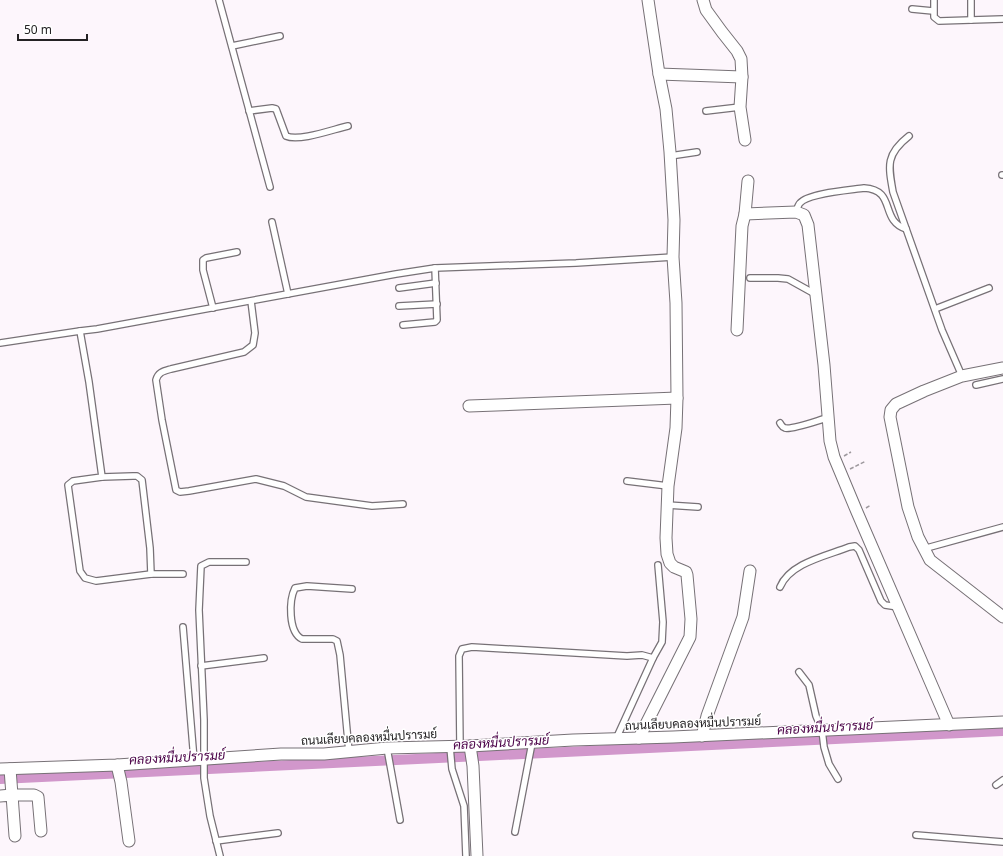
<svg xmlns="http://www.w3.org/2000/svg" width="1003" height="856" viewBox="0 0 1003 856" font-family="'Noto Sans',Sarabun,sans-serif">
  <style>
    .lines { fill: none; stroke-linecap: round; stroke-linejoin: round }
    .canal { stroke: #d197cb; stroke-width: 10 }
    .service-casing { stroke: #777176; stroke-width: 8 }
    .minor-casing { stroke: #777176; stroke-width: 13 }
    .path { stroke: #9e999e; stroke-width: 1.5; stroke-dasharray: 4 2; stroke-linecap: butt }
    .service { stroke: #fff; stroke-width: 5.5 }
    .minor { stroke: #fff; stroke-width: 11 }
    .labels { text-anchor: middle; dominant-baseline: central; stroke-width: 3; stroke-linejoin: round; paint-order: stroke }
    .street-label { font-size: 12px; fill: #242224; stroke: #fff }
    .water-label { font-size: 13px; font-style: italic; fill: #4b0248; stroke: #fff }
  </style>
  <rect width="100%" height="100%" fill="#fdf6fc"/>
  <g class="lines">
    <polyline class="canal" points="0,779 1003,731"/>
    <defs>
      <g id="service">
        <polyline points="219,0 270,187"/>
        <polyline points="934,0 934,17 939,21 1003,19"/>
        <polyline points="971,0 971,20"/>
        <polyline points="912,9 933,11"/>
        <polyline points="232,46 280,36"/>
        <path d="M249,111l23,-3 4,1 10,27c13,6 48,-7 62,-10"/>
        <polyline points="706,111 740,107"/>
        <path d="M909,136c-23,18 -21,29 -16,56l49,138 20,46"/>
        <polyline points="670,156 697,152"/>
        <polyline points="1002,175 1003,175"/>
        <path d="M796,212c1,-3 2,-7 4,-9 8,-10 51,-13 64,-15 33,2 15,32 42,41"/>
        <polyline points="272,222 288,294"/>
        <polyline points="750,278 778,278 788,279 815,294"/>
        <polyline points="399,288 436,283"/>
        <path d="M251,301l4,32 -2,12 -9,7 -73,17c-7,2 -13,3 -15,11l6,40 14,70 4,2 9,-1 67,-12 28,7 22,11 66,9 31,-2"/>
        <polyline points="399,306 437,304"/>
        <polyline points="213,308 203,270 203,260 206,258 237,252"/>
        <polyline points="935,309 989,288"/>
        <polyline points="403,325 435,322 437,320 435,268"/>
        <polyline points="80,331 89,382 102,477 73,481 68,485 80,571 85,578 96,581 151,574 183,574"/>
        <polyline points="0,343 80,331 97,329 396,274 435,268 576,263 673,257"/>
        <polyline points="976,385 1003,379"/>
        <path d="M780,423c2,3 2,4 5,5 7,2 34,-8 42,-10"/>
        <polyline points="102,477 133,476 137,476 142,480 150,548 151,574"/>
        <polyline points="627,481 668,486"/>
        <polyline points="667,505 698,507"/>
        <polyline points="923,549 1003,527"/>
        <path d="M780,587c10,-24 46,-31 69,-40l6,-1 4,4 22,51 4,4 13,2"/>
        <polyline points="183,627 194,760"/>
        <polyline points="653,658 662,642 663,622 658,565"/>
        <polyline points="201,666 264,658"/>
        <polyline points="799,672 809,685 816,716 822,730 824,747 829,764 838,779"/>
        <polyline points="450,747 452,769 464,806 466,856"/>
        <polyline points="460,747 459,656 462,649 472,647 627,656 642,655 653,658 616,739"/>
        <polyline points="387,748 400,820"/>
        <path d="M349,752l-9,-97 -3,-14 -4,-2h-31c-14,-7 -13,-39 -7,-51l12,-2 45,3"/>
        <polyline points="996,785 1003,780"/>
        <polyline points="515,832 532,743"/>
        <polyline points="916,835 1003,842"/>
        <polyline points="216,841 278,833"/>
        <polyline points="220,856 210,816 204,778 204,720 199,610 201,566 209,562 246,562"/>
      </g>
      <g id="minor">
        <polyline points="703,0 706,10 722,32 737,51 741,59 742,77 740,107 745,140"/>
        <polyline points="659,74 742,77"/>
        <polyline points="745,214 796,212 804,215 808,225 824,365 830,441 834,457 857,512 949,725"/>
        <polyline points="737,330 742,226 745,214 748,181"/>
        <polyline points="1003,368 962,376 924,391 896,404 891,410 890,417 908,507 918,537 930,560 1003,617"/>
        <polyline points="469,406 677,398"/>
        <polyline points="702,736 707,716 743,617 750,571"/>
        <polyline points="639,738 690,637 691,619 687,575 686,572 674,567 670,563 667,554 666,538 668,486 676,428 677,398 676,303 673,257 674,220 670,152 666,109 659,74 648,0"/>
        <polyline points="470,746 473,766 477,856"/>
        <polyline points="117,765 121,782 129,841"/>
        <polyline points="0,769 117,765 281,754 324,754 387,748 470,746 573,740 673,737 1003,722"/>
        <polyline points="10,769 12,795 34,795 38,797 41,831"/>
        <polyline points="0,796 12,795 15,836"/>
      </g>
    </defs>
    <use href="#service" class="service-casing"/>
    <use href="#minor" class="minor-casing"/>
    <g class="path">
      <polyline points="844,456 851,452"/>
      <polyline points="850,469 866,461"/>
      <polyline points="866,508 871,505"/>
    </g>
    <use href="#service" class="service"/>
    <use href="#minor" class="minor"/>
  </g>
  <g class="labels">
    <g class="street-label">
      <text transform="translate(693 723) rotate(-2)">ถนนเลียบคลองหมื่นปรารมย์</text>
      <text transform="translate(369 737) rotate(-3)">ถนนเลียบคลองหมื่นปรารมย์</text>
    </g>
    <g class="water-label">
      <text transform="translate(825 727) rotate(-3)">คลองหมื่นปรารมย์</text>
      <text transform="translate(501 742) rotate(-3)">คลองหมื่นปรารมย์</text>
      <text transform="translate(177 757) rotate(-3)">คลองหมื่นปรารมย์</text>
    </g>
  </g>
  <path d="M18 34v6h69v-6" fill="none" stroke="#242224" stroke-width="2"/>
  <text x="24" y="34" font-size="12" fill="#242224" stroke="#ffffff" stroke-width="3" paint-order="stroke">50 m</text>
</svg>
